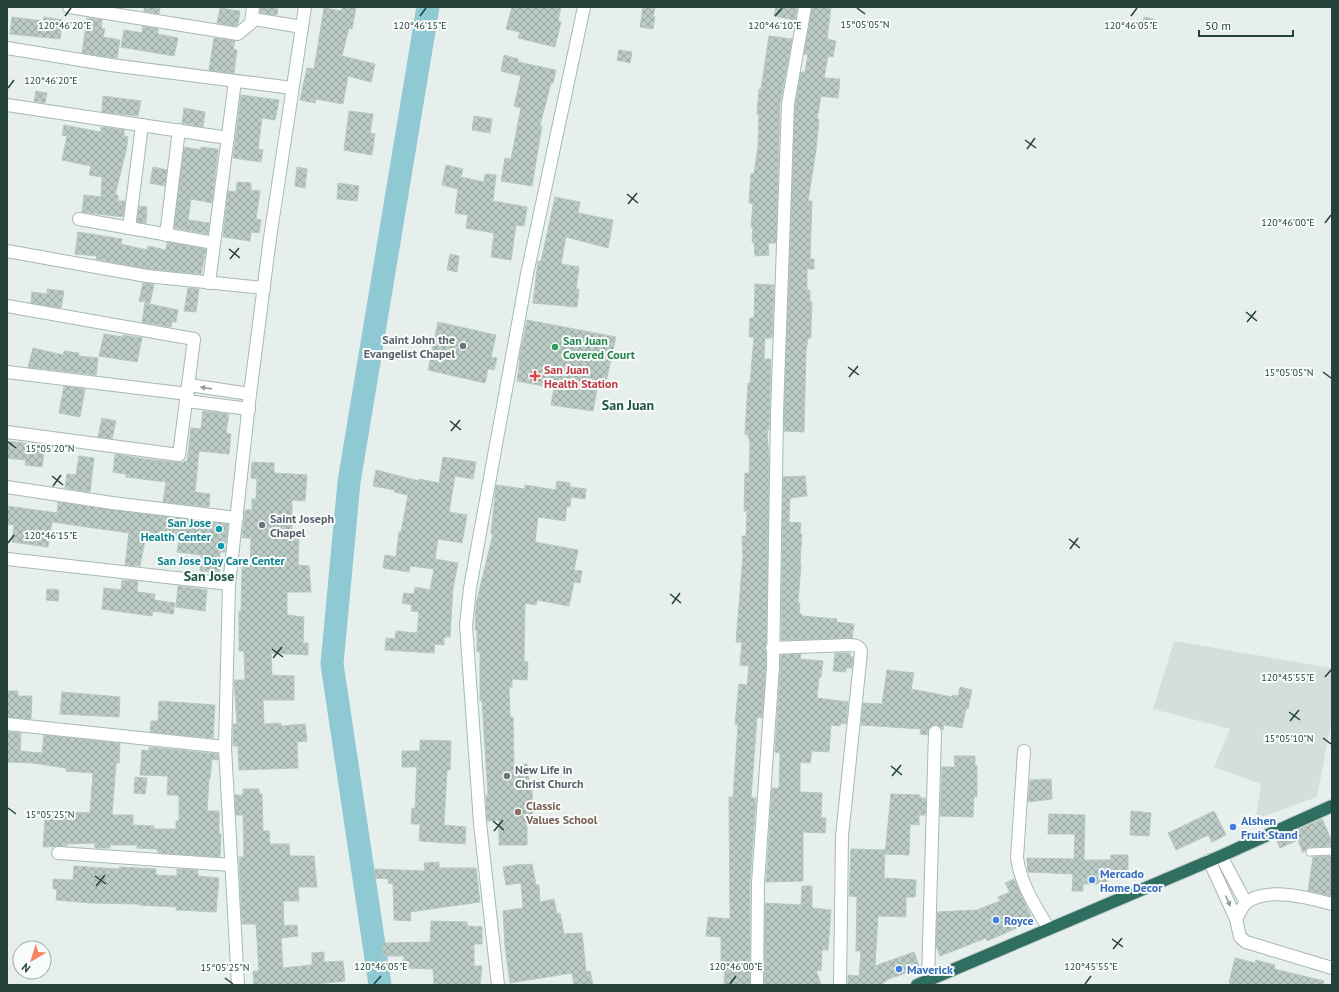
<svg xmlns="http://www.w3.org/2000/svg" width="1339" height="992" viewBox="0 0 1339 992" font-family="'PT Sans',sans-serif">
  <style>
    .built { fill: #d4dfda }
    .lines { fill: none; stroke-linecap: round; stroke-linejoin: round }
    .river { stroke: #8ec9d4; stroke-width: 23 }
    .building { fill: url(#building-cross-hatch); stroke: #b8c9c2 }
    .lane-casing { stroke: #a8b8b2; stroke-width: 9 }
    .street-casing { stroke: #a8b8b2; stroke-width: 14 }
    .secondary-casing { stroke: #a4bbb3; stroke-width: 14 }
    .highway-casing { stroke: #c2cac8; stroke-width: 14 }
    .lane { stroke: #fff; stroke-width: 7 }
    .street { stroke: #fff; stroke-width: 12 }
    .secondary { stroke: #fff; stroke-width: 12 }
    .highway { stroke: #2f6f62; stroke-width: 12 }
    .oneway { fill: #92a09c }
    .ticks { fill: none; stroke: #24423a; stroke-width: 1.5 }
    .worship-dot { fill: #6b7280; stroke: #f7fbf9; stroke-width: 1.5 }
    .leisure-dot { fill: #2e9e5b; stroke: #f7fbf9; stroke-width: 1.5 }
    .health-dot { fill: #e0444e; stroke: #f7fbf9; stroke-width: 1.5 }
    .culture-dot { fill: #0f9aa8; stroke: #f7fbf9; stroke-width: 1.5 }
    .education-dot { fill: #8d6e63; stroke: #f7fbf9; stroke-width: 1.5 }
    .shop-dot { fill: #3f7fe0; stroke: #f7fbf9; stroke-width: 1.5 }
    .labels { text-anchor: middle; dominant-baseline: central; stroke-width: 4; stroke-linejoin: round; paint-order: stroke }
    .worship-label { font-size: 12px; font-weight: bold; fill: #5b616d; stroke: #f7fbf9; text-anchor: start }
    .leisure-label { font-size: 12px; font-weight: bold; fill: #27864d; stroke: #f7fbf9; text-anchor: start }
    .health-label { font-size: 12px; font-weight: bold; fill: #be3a42; stroke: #f7fbf9; text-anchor: start }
    .culture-label { font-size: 12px; font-weight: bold; fill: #0d838f; stroke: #f7fbf9; text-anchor: end }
    .education-label { font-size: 12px; font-weight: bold; fill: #785e54; stroke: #f7fbf9; text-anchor: start }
    .shop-label { font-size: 12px; font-weight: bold; fill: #366cbe; stroke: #f7fbf9; text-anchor: start }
    .quarter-label { font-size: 14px; font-weight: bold; fill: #1f5548; stroke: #f7fbf9 }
    .ticks-label { font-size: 10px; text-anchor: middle; fill: #24423a; stroke: #f7fbf9; stroke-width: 4; stroke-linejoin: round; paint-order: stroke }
  </style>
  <defs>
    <pattern id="building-cross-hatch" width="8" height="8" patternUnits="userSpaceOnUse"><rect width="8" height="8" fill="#bbcac4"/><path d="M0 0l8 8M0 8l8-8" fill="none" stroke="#98a6a0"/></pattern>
  </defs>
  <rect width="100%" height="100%" fill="#e6efeb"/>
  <polygon class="built" points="1174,641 1332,668 1332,718 1317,797 1256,819 1261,784 1214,767 1230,729 1153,709"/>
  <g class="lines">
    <polyline class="river" points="380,985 332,664 349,482 428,7"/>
  </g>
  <g class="building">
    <polygon points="144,7 160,7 159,14 144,11"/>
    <polygon points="260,7 278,7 277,15 260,13"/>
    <polygon points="342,7 356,7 352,29 349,28 342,56 375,64 371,82 348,76 343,104 316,99 315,103 300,100 307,68 314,69 324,8 342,11"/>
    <polygon points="512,7 561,7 558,21 561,22 555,47 518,38 520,32 506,29"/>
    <polygon points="643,7 655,7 653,17 655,17 653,29 640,27"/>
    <polygon points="776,7 797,7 795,20 774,16"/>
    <polygon points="812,7 831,7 827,39 836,41 833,57 828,56 824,78 840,79 838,98 821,96 817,119 819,119 816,150 808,201 812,201 810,259 814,259 814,269 807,269 807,290 810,290 810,301 812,302 811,328 811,338 808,338 806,351 804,432 784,431 784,413 795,105 801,72 805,72 808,54 804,54"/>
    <polygon points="220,8 240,11 238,24 236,26 217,23"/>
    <polygon points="12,17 43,21 44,17 63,20 60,39 10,34"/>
    <polygon points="1144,17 1154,19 1152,28 1142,26"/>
    <polygon points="87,18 102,20 101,28 105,29 103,37 120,40 117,58 82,53"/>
    <polygon points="143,26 158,29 158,34 178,38 174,56 121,47 124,30 142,33"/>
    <polygon points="769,36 792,39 780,104 776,243 768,243 769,255 755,256 754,242 752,242 753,227 751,227 753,204 749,203 751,174 754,174 758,146 759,114 757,114 759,89 761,89"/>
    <polygon points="214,38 235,41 233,49 237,50 234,73 209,70"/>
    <polygon points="619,50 632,52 630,63 617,60"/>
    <polygon points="504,55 518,59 518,62 556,70 553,83 551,83 540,125 542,126 532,186 501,181 505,158 511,159 521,108 514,106 521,76 501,71"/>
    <polygon points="36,91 47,93 45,103 34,101"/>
    <polygon points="241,95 279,100 275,120 262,118 258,149 263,150 261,162 233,158"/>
    <polygon points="103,96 141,101 138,116 102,112"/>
    <polygon points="184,108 205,112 203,127 182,123"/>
    <polygon points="349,111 373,114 370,133 375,134 372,155 344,150"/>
    <polygon points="474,116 492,119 490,133 472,130"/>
    <polygon points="64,125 101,132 101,127 124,130 124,136 128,137 126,151 115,195 118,195 118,201 125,201 123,217 82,212 84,195 101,197 102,177 89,175 91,166 62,160 67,136 62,135"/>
    <polygon points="184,147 201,150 201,147 218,149 212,203 191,199 188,220 209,223 208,234 174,228"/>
    <polygon points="446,165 463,169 461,177 484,182 485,174 496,175 493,201 527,207 524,226 516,225 511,260 491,257 494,233 466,228 468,215 455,213 458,189 442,185"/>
    <polygon points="153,167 167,170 165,186 150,183"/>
    <polygon points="297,167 307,169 305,188 295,186"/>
    <polygon points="237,182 251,183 251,190 260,191 256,219 261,220 259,233 251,232 250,241 223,237 228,191 236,192"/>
    <polygon points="338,183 359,186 357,201 337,199"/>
    <polygon points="555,197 580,202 578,213 613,220 608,248 566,237 561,264 579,267 576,289 579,289 577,307 533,303 538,261 541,261"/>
    <polygon points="139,206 147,207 146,223 137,222"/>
    <polygon points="78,232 122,239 121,244 147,250 148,246 166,250 167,242 206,249 201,274 148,269 96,259 97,256 75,254"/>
    <polygon points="450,254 459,256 457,272 447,270"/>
    <polygon points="143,283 154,284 150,303 139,301"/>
    <polygon points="755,284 774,285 772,338 765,338 764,359 771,359 769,430 767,430 769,459 766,666 762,718 757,717 751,798 756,798 750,883 750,985 724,985 725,965 721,965 721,937 706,936 708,917 730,919 729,797 733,797 738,725 735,724 739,684 747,685 749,666 740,665 742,642 736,642 743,556 742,536 746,536 747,511 744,511 745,473 749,473 750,444 748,435 745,434 748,383 750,383 754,337 749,337 750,318 754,318"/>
    <polygon points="188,288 199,289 196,312 184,311"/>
    <polygon points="47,289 64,291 61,308 31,303 32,292 47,294"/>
    <polygon points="145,303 178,310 176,322 172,322 171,327 142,322"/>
    <polygon points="527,320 616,337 605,386 598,384 593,411 551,405 554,388 517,381 520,360 519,360"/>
    <polygon points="438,322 496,335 491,357 497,358 494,370 488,369 485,383 428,370"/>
    <polygon points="104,334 122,337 123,335 142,338 137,362 99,356"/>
    <polygon points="33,348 63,355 64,351 79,353 79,356 98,358 96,375 28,367"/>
    <polygon points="64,386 85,389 80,417 59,413"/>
    <polygon points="203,411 229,414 226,433 231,434 229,454 199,451 195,492 210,494 209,507 163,502 166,482 126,477 126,474 113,472 115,454 145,459 184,463 184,461 187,462 191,428 201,429"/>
    <polygon points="102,418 116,421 112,439 98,437"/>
    <polygon points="7,441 45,446 42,467 25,465 26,460 7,458"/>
    <polygon points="79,456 94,458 90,492 65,488 67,474 76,475"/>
    <polygon points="443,457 476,462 473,479 455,476 449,512 467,515 462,543 438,539 435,559 458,563 453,588 450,637 444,637 444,645 435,644 434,653 385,650 386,638 395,639 396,631 417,633 419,612 411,611 412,605 402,603 404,593 414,594 415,587 430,590 434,569 410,566 409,572 383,568 385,555 396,557 399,532 401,532 408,495 394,492 395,490 373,486 376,470 419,481 419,479 439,483"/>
    <polygon points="252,462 274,463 274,473 307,475 305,501 292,500 292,535 299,535 298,565 309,566 311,592 287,592 287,615 304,617 303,643 308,643 308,655 271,653 272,675 294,676 294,700 263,700 264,724 281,723 281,726 305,724 307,741 297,742 298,768 239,770 238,746 233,746 233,724 237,724 234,680 245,680 244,651 239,651 239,611 241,611 242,567 250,568 251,538 242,538 245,510 252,510 252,499 256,499 257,479 251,478"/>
    <polygon points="805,476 807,496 790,498 789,522 801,523 800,534 802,534 800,563 801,563 798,603 800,603 799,614 802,614 801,616 837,619 836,622 854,624 852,638 781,640 783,477"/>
    <polygon points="557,481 570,483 570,487 586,489 585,499 571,497 570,507 567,506 565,521 538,517 535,542 578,550 574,570 582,571 580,583 574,582 569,606 537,600 536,605 525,603 524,661 528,662 527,680 512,679 512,687 509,687 510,717 513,717 514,765 527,764 530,788 532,788 533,823 527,823 527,845 499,845 499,820 487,821 486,795 488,795 482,701 480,701 480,652 477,652 477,630 475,630 476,604 493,534 491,534 496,485 525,489 525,485 556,490"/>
    <polygon points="58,502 228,524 225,552 220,552 219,572 200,571 201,555 177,552 179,540 160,537 146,535 140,566 125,565 129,533 52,522 48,547 12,542 14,525 7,524 7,506 57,513"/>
    <polygon points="122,580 138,581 137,592 155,594 154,600 175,603 173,614 153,611 152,616 102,609 104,588 121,590"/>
    <polygon points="178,586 207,590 205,611 176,607"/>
    <polygon points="47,589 59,590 58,601 46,600"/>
    <polygon points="835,653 850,653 850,656 853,657 852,668 846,668 846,672 833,671"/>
    <polygon points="801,654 800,659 823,661 821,677 819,677 817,698 848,702 846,724 841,723 840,726 831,725 829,752 812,751 810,763 800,762 800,792 822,793 821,818 826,818 825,833 803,832 803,881 766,882 772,788 779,788 780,753 775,752 781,655"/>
    <polygon points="887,670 914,673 911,689 952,697 953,695 958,696 960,687 972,690 968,709 966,708 962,728 944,725 943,730 935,725 929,728 927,735 920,734 921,729 861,725 863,703 882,704"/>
    <polygon points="7,691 18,691 18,696 32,696 31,719 7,717"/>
    <polygon points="62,692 120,697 119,717 60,714"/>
    <polygon points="159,701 215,705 213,738 150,732 151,721 158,721"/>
    <polygon points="7,732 21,733 20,751 42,753 44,735 120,743 119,763 116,763 112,815 133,815 133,825 154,826 154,829 176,829 176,821 179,821 179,797 178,795 167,795 168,776 140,775 142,750 149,751 149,747 218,754 218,760 212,759 210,779 209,778 207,811 219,811 219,834 221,834 220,857 159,853 156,849 137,848 137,845 110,845 110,848 95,848 95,843 67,844 67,846 43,847 45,818 51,818 51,811 90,813 93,773 66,771 66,768 32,763 7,762"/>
    <polygon points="420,740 451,741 450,770 447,770 444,825 466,827 465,844 419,841 420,824 411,824 412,808 415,809 417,767 402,767 402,751 420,751"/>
    <polygon points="954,756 975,756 975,766 977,766 977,797 974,797 973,817 940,816 942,767 955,767"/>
    <polygon points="135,777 147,778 145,794 134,793"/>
    <polygon points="1051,779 1052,799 1028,802 1030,780"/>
    <polygon points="243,789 259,789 259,794 262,794 263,831 269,831 270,844 289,844 290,856 314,856 317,887 298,887 299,901 283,901 284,926 297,925 298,936 281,938 283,968 312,965 312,953 324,952 324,962 343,961 345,981 308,985 254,985 253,971 259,971 256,924 242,924 239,857 244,857 243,815 236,815 235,795 243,795"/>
    <polygon points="891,794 920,795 920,798 926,798 925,815 919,815 919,825 910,824 909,855 885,854"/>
    <polygon points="1131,811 1151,813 1149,836 1130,835"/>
    <polygon points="1214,811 1226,835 1212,842 1208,835 1176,850 1168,833"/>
    <polygon points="1049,814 1085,815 1084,860 1111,860 1111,855 1128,855 1128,878 1107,878 1107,884 1083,884 1083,891 1072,891 1073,874 1028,872 1027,858 1074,859 1075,834 1048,834"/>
    <polygon points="1322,819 1332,841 1332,846 1309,847 1303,853 1298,840 1280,848 1276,839"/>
    <polygon points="851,849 885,850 884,878 916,880 915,897 906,897 906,917 878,916 875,966 914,952 920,968 889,979 883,983 883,985 848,985 848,975 859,976 861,951 856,951 857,897 849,896"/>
    <polygon points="1332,856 1332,896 1308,891 1313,857"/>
    <polygon points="439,862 439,868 476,868 480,902 410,912 411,921 394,920 393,884 388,883 389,879 375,878 375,869 425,871 424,863"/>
    <polygon points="522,864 523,865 532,864 536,885 539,885 540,902 554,899 557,914 560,913 564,934 582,933 586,972 590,971 593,985 574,985 572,973 510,983 505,947 503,911 523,908 521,883 506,885 503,867"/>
    <polygon points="74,866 119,869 119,867 156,869 156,875 177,876 177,869 198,870 198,876 219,878 216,912 176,910 177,907 139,905 139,904 90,903 56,900 57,889 53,889 53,879 73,880"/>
    <polygon points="1014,879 1033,921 987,941 986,938 940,956 936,946 937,912 977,910 1000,901 998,897 1010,892 1005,883"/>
    <polygon points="802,886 812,886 812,908 831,910 828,950 822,950 821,971 816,970 821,985 764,985 765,903 801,905"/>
    <polygon points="431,921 467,922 467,926 482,927 482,944 474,944 474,966 482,966 480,985 434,985 433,969 403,968 404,956 383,956 383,943 430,942"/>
    <polygon points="1235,958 1255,963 1256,960 1275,965 1274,969 1324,981 1323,985 1238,985 1229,983"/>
  </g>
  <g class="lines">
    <defs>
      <polyline id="lane" points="1310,852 1332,851"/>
      <g id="street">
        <polyline points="69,7 238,34 251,23 253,7"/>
        <polyline points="253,19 302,27"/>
        <polyline points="7,48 111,65 292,88"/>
        <polyline points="7,105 228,138"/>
        <polyline points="79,219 214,243"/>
        <polyline points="129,228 142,125"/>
        <polyline points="166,235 179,130"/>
        <polyline points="7,251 147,276 264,288"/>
        <polyline points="209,283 235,81"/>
        <polyline points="7,306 194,339 179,455 7,432"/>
        <polyline points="7,372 188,394"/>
        <polyline points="189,385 250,394"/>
        <polyline points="187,401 249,409"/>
        <polyline points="7,487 112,503 237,518"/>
        <polyline points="7,559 229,584"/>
        <path d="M772,648l77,-3c7,0 11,1 12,7l-19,184 -2,149"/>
        <polyline points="7,724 225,747"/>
        <path d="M1024,751l-7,107c4,27 18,48 32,71"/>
        <polyline points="58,853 231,865"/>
        <polyline points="1221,856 1246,903"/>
        <polyline points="1209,860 1236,919"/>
        <path d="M1332,904c-22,-6 -66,-18 -86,-1 -4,3 -7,12 -10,16l4,18 6,5 86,26"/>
        <polyline points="928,980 935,732"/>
        <polyline points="757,985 758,883 773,666 777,413 788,104 805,7"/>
      </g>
      <g id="secondary">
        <polyline points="238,985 225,747 229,584 250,394 270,238 305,7"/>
        <polyline points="498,985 480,823 466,625 470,588 527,274 584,7"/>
      </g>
      <polyline id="highway" points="917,985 1221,856 1332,806"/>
    </defs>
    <use href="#lane" class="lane-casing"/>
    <use href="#street" class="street-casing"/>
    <use href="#secondary" class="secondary-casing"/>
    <use href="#highway" class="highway-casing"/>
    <use href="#lane" class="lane"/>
    <use href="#street" class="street"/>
    <use href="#secondary" class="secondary"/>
    <use href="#highway" class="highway"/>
  </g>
  <defs><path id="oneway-solid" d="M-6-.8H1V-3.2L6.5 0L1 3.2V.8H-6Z"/></defs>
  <g class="oneway">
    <use href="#oneway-solid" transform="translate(206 388) rotate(-172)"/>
    <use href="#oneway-solid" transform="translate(1228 901) rotate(66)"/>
  </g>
  <path class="ticks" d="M857,8l8,6M65,16l6,-8M420,16l6,-8M775,16l7,-8M1131,16l6,-8M8,88l6,-8M1025,140l11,8M1027,149l8,-11M627,194l11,9M628,204l9,-11M1325,223l6,-8M229,249l11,9M230,259l9,-11M1246,312l11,9M1247,322l9,-11M848,367l11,8M1323,372l8,6M849,377l9,-11M450,421l11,9M451,431l9,-11M8,442l8,6M52,476l11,9M53,486l8,-11M1069,539l11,9M8,543l6,-8M1070,549l8,-11M670,594l11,9M672,604l8,-11M272,649l11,8M273,658l9,-11M1325,677l6,-7M1289,712l11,8M1290,721l9,-11M1323,738l8,6M891,766l11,9M892,776l9,-11M8,808l8,6M493,821l11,9M494,831l9,-11M95,876l11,8M96,886l9,-11M1112,939l11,8M1113,949l9,-11M225,978l8,6M374,984l7,-8M730,984l6,-8M1085,984l6,-8"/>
  <g class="worship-dot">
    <circle cx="463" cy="346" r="4"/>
    <circle cx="262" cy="525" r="4"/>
    <circle cx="507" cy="776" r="4"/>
  </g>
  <circle class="leisure-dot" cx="555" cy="347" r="4"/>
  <path class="health-dot" d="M533 370h4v4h4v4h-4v4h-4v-4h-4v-4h4z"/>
  <g class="culture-dot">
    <circle cx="219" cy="529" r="4"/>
    <circle cx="221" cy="546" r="4"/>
  </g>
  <circle class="education-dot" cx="518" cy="812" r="4"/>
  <g class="shop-dot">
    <circle cx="1233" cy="827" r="4"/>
    <circle cx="1092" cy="880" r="4"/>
    <circle cx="996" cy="920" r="4"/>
    <circle cx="899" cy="969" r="4"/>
  </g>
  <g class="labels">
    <g class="worship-label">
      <text x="455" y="339" text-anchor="end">Saint John the<tspan x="455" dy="14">Evangelist Chapel</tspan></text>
      <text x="270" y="518">Saint Joseph<tspan x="270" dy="14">Chapel</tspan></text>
      <text x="515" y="769">New Life in<tspan x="515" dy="14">Christ Church</tspan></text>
    </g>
    <g class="leisure-label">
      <text x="563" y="340">San Juan<tspan x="563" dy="14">Covered Court</tspan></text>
    </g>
    <g class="health-label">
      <text x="544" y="369">San Juan<tspan x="544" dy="14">Health Station</tspan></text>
    </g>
    <g class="culture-label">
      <text x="211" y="522">San Jose<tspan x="211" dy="14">Health Center</tspan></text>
      <text x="221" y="560" text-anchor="middle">San Jose Day Care Center</text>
    </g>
    <g class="education-label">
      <text x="526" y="805">Classic<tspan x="526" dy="14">Values School</tspan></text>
    </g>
    <g class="shop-label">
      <text x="1241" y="820">Alshen<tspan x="1241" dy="14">Fruit Stand</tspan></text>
      <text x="1100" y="873">Mercado<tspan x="1100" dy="14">Home Decor</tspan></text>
      <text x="1004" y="920">Royce</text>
      <text x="907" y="969">Maverick</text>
    </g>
    <g class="quarter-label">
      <text x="628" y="405">San Juan</text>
      <text x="209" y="576">San Jose</text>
    </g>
  </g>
  <g class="ticks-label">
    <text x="865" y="28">15°05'05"N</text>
    <text x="775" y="29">120°46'10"E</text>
    <text x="65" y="29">120°46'20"E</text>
    <text x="420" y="29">120°46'15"E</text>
    <text x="1131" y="29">120°46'05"E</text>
    <text x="51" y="84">120°46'20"E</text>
    <text x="1288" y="226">120°46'00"E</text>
    <text x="1289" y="376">15°05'05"N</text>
    <text x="50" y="452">15°05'20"N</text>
    <text x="51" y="539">120°46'15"E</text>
    <text x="1288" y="681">120°45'55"E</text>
    <text x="1289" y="742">15°05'10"N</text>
    <text x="50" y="818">15°05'25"N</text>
    <text x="381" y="970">120°46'05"E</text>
    <text x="736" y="970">120°46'00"E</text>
    <text x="1091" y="970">120°45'55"E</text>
    <text x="225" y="971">15°05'25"N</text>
  </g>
  <rect width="1339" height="992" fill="none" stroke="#24423a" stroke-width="16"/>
  <g transform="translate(32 960) rotate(218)"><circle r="19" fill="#f7fbf9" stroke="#a3b1ad"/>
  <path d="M0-3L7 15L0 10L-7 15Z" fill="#f4845f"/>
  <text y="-6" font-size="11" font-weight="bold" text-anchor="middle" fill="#24423a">N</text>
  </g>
  <path d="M1199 30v6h94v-6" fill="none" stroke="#24423a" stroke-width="2"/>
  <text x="1205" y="30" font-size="12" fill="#24423a" stroke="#f7fbf9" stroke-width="3" paint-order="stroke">50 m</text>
</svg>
